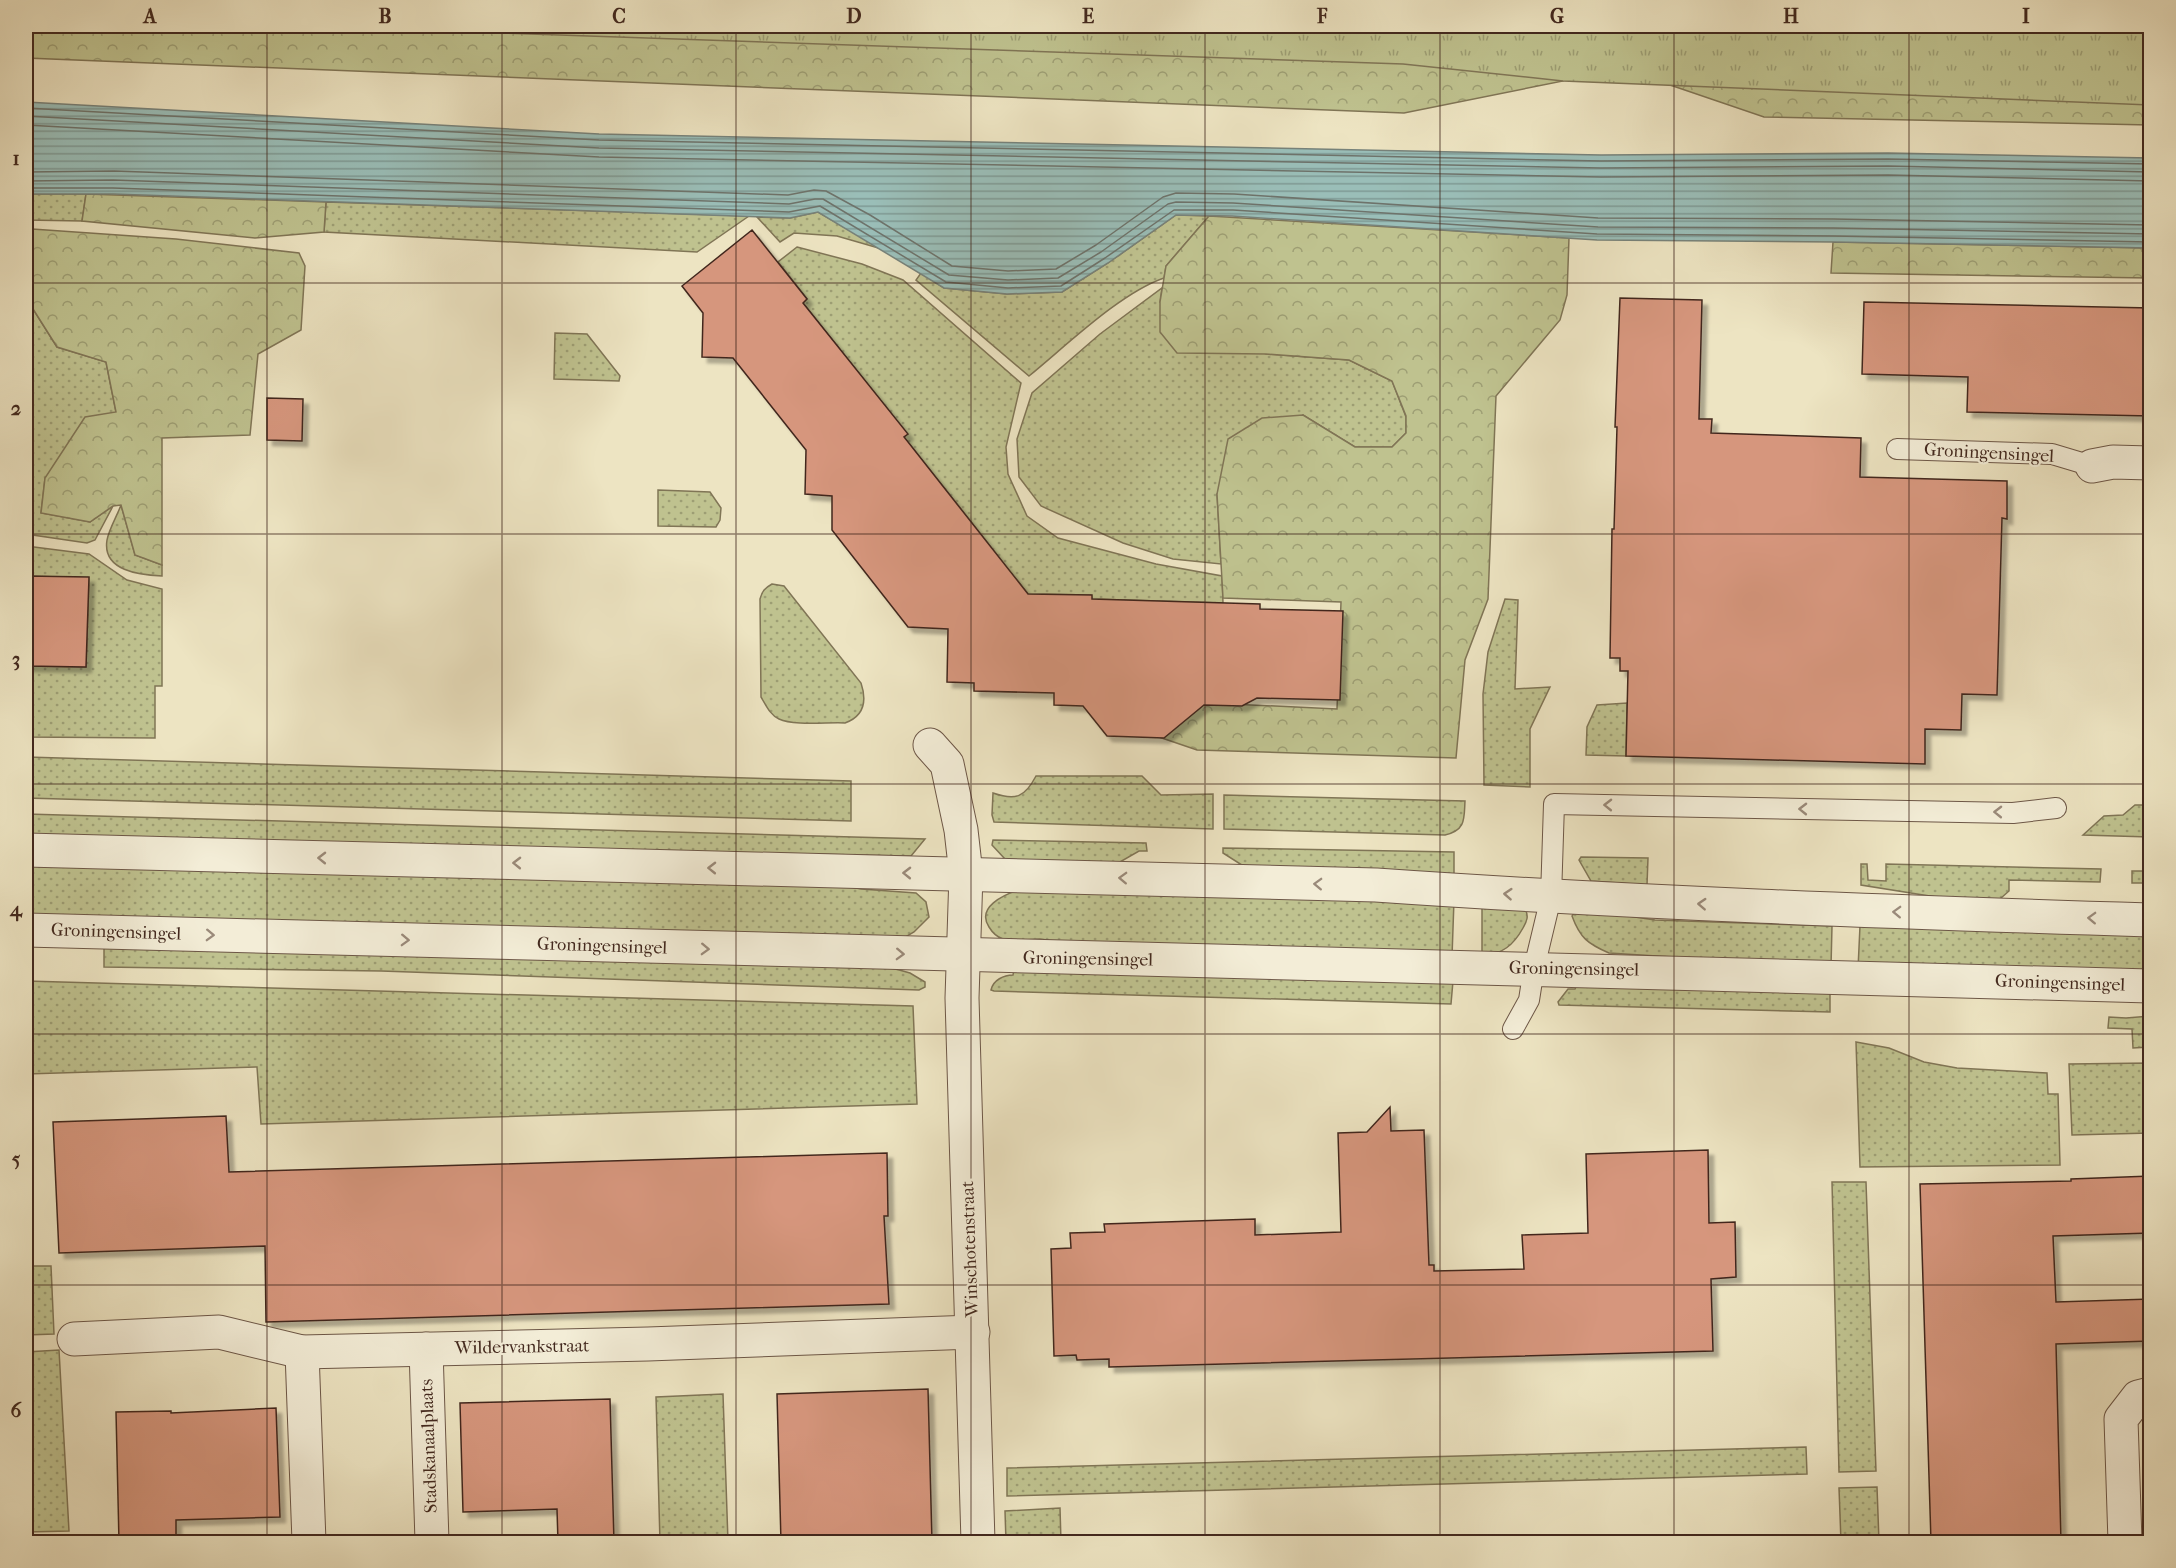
<svg xmlns="http://www.w3.org/2000/svg" width="2176" height="1568" viewBox="0 0 2176 1568" font-family="'IM FELL French Canon',serif">
  <style>
    .grass { fill: url(#grass-dots); stroke: #807556; stroke-width: 1.5 }
    .forest { fill: url(#forest-crowns); stroke: #807556; stroke-width: 1.5 }
    .park { fill: url(#park-tufts); stroke: #807556; stroke-width: 1.5 }
    .water { fill: url(#water-rules); stroke: #77827a; stroke-width: 1.5 }
    .lines { fill: none; stroke-linecap: round; stroke-linejoin: round }
    .shore { stroke: #6e736b; stroke-width: 1.5 }
    .building { fill: #d6967d; stroke: #42281e; stroke-width: 1.5; filter: url(#shadow) }
    .service-casing { stroke: #6d5747; stroke-width: 22 }
    .minor-casing { stroke: #6d5747; stroke-width: 35 }
    .tertiary-casing { stroke: #6d5747; stroke-width: 35 }
    .service { stroke: #f3edd7; stroke-width: 20 }
    .minor { stroke: #f3edd7; stroke-width: 33 }
    .tertiary { stroke: #f3edd7; stroke-width: 33 }
    .oneway { stroke: #9a8a7a }
    .grid { fill: none; stroke: #42281e; stroke-width: 1.5; stroke-opacity: 0.55 }
    .labels { text-anchor: middle; dominant-baseline: central; stroke-width: 4.5; stroke-linejoin: round; paint-order: stroke }
    .street-label { font-size: 18px; fill: #42281e; stroke: #f3edd7 }
    .neatline { fill: none; stroke: #42281e; stroke-width: 2 }
    .grid-label { font-size: 20px; text-anchor: middle; font-weight: bold; fill: #42281e }
  </style>
  <defs>
    <pattern id="grass-dots" width="8" height="8" patternUnits="userSpaceOnUse" patternTransform="scale(1.5)"><rect width="8" height="8" fill="#bfc28f"/><path d="M2 2h.1M6 6h.1" fill="none" stroke="#9d9e74" stroke-width="1.8" stroke-linecap="round"/></pattern>
    <pattern id="forest-crowns" width="20" height="18" patternUnits="userSpaceOnUse" patternTransform="scale(1.5)"><rect width="20" height="18" fill="#bfc28f"/><path d="M2 6a3 3 0 1 1 6 0M12 15a3 3 0 1 1 6 0" fill="none" stroke="#9d9e74"/></pattern>
    <pattern id="park-tufts" width="24" height="20" patternUnits="userSpaceOnUse" patternTransform="scale(1.5)"><rect width="24" height="20" fill="#bfc28f"/><path d="M3 7l-1-3M5 7V3M7 7l1-3M15 17l-1-3M17 17v-4M19 17l1-3" fill="none" stroke="#9d9e74"/></pattern>
    <pattern id="water-rules" width="6" height="5" patternUnits="userSpaceOnUse" patternTransform="scale(1.5)"><rect width="6" height="5" fill="#9abeb8"/><path d="M0 2.5h6" fill="none" stroke="#7f9a95"/></pattern>
    <filter id="shadow"><feDropShadow dx="5.5" dy="5.5" stdDeviation="1.5" flood-color="#0004"/></filter>
  </defs>
  <rect width="100%" height="100%" fill="#ede4c2"/>
  <filter id="stains"><feTurbulence type="fractalNoise" baseFrequency=".00333" numOctaves="4"/><feColorMatrix values="0 0 0 0 .2 0 0 0 0 .09 0 0 0 0 .02 0 0 0 .5 -.17"/></filter>
  <radialGradient id="worn" r=".72"><stop offset=".6" stop-color="#630" stop-opacity="0"/><stop offset="1" stop-color="#630" stop-opacity=".3"/></radialGradient>
  <g class="grass">
    <polygon points="26,194 86,194 82,221 26,220"/>
    <polygon points="326,202 749,216 697,252 324,232"/>
    <polygon points="818,212 882,249 837,236 794,233 780,242 757,217 790,218"/>
    <path d="M1176,215l33,1 -43,50 -2,12c-44,15 -98,68 -135,98l-113,-96 5,-7 23,15 63,6 55,-2 46,-29z"/>
    <polygon points="26,229 32,229 28,301 57,347 106,362 116,412 45,478 41,513 90,522 113,506 95,540 87,543 26,534"/>
    <polygon points="797,247 862,264 903,280 1021,383 1006,447 1008,474 1027,516 1058,538 1156,564 1222,576 1223,603 1092,599 1091,595 1028,594 904,437 907,434 803,303 807,299 778,262"/>
    <polygon points="1162,288 1160,302 1266,354 1349,360 1392,381 1406,417 1406,433 1392,447 1355,447 1303,415 1217,494 1221,564 1173,559 1123,543 1041,506 1019,477 1017,439 1032,393 1100,334"/>
    <polygon points="555,333 587,334 620,376 619,381 554,379"/>
    <polygon points="658,490 710,492 721,508 720,520 716,527 658,526"/>
    <path d="M121,505l14,50 27,10v11c-22,-1 -60,-5 -55,-36 2,-11 10,-24 14,-35z"/>
    <polygon points="26,546 89,554 127,580 162,589 162,686 155,686 155,738 26,737 26,666 86,667 89,578 26,576"/>
    <path d="M772,584l12,2 77,97c6,18 3,33 -16,40 -17,-1 -51,3 -66,-4 -9,-4 -13,-14 -18,-22l-1,-98c2,-8 5,-11 12,-15z"/>
    <polygon points="1505,599 1518,600 1515,689 1550,687 1530,729 1530,787 1484,785 1483,694 1488,652"/>
    <polygon points="1627,703 1626,756 1586,755 1587,727 1597,705"/>
    <polygon points="26,757 851,781 851,821 26,798"/>
    <path d="M1036,776h106l19,19 52,-1v35l-219,-7 -2,-7 1,-22c23,8 32,4 43,-17z"/>
    <path d="M1224,795l241,6c-1,18 1,29 -20,34l-221,-6z"/>
    <polygon points="2135,805 2150,805 2150,837 2083,835 2104,816 2123,815"/>
    <polygon points="26,814 925,839 911,856 906,856 26,838"/>
    <polygon points="993,840 1146,843 1147,851 1139,851 1113,866 1005,859 992,845"/>
    <polygon points="1223,848 1454,852 1454,875 1248,869 1223,853"/>
    <polygon points="1581,857 1648,858 1647,885 1591,881 1579,860"/>
    <polygon points="26,861 832,883 861,889 916,893 926,902 929,917 914,932 902,939 26,919"/>
    <polygon points="1861,864 1867,864 1868,880 1886,881 1886,864 2101,869 2100,882 2009,880 2009,891 1992,906 1861,885"/>
    <rect x="2132" y="871" width="18" height="12"/>
    <path d="M1018,890l436,10 -2,57 -376,-10c-12,-2 -24,-7 -36,-8 -12,0 -27,3 -37,0 -6,-2 -11,-7 -14,-12 -13,-20 15,-32 29,-37z"/>
    <path d="M1482,907l43,2c4,7 2,12 -2,19 -10,18 -20,25 -41,29z"/>
    <path d="M1602,912l53,8 177,6 -1,41 -222,-14c-21,-9 -29,-15 -37,-37l2,-3z"/>
    <polygon points="1860,926 2150,934 2150,976 1858,969"/>
    <polygon points="104,946 892,968 910,973 925,982 925,987 919,990 381,971 104,967"/>
    <path d="M1014,970l439,11 -2,23 -457,-13 -3,-1c2,-10 13,-15 22,-15z"/>
    <polygon points="26,981 913,1006 917,1104 261,1124 257,1067 26,1074"/>
    <polygon points="1577,985 1830,990 1830,1012 1559,1005 1558,1002 1568,989 1575,989"/>
    <polygon points="2150,1016 2150,1047 2133,1048 2132,1029 2108,1028 2109,1017 2126,1018"/>
    <polygon points="1856,1042 1889,1048 1924,1062 1957,1068 2047,1073 2048,1094 2058,1094 2060,1165 1860,1167"/>
    <polygon points="2150,1063 2150,1133 2072,1135 2069,1064"/>
    <polygon points="1832,1182 1866,1182 1876,1471 1839,1472"/>
    <polygon points="26,1266 51,1266 54,1334 26,1335"/>
    <polygon points="59,1350 69,1531 26,1532 26,1352"/>
    <polygon points="723,1394 728,1542 660,1542 656,1397"/>
    <polygon points="1806,1447 1807,1474 1007,1496 1007,1468"/>
    <polygon points="1877,1487 1879,1542 1841,1542 1839,1488"/>
    <polygon points="1060,1508 1061,1542 1006,1542 1005,1511"/>
  </g>
  <g class="forest">
    <polygon points="26,26 1549,26 1563,81 1404,113 26,58"/>
    <polygon points="2150,26 2150,125 1764,117 1626,70"/>
    <polygon points="86,194 326,202 324,232 255,238 82,221"/>
    <polygon points="1209,216 1569,238 1567,295 1560,320 1496,396 1488,599 1465,660 1456,758 1197,750 1159,737 1126,699 1337,709 1341,602 1223,598 1217,494 1228,439 1262,418 1303,415 1355,447 1392,447 1406,433 1406,416 1392,381 1349,360 1266,354 1177,353 1160,332 1160,302 1166,266"/>
    <polygon points="32,229 176,239 299,253 305,266 301,330 258,354 250,435 162,438 162,565 135,555 121,505 113,506 90,522 41,513 45,478 85,417 116,412 106,362 57,347 28,301"/>
    <polygon points="1833,242 2150,248 2150,278 1831,273"/>
  </g>
  <polygon class="park" points="301,26 2150,26 2150,105 1563,81 1403,64"/>
  <polygon class="water" points="26,102 599,134 1601,155 1888,153 2150,158 2150,248 1833,242 1597,240 1232,216 1176,215 1108,263 1062,292 1007,294 944,288 818,212 790,218 113,194 26,194"/>
  <g class="lines">
    <g class="shore">
      <polyline points="26,108 599,140 1601,161 1888,159 2150,164"/>
      <polyline points="26,116 599,148 1601,168 1888,166 2150,172"/>
      <polyline points="26,125 599,157 1601,177 1888,175 2150,181"/>
      <polyline points="26,172 114,171 788,195 814,190 826,191 870,215 952,266 1008,271 1056,269 1096,245 1163,197 1176,193 1234,194 1598,218 1833,219 2150,225"/>
      <polyline points="26,181 113,180 789,204 815,199 823,199 949,275 1008,280 1058,278 1101,252 1168,204 1176,202 1233,203 1598,227 1833,228 2150,234"/>
      <polyline points="26,188 113,188 789,212 820,206 946,282 1008,288 1061,286 1105,258 1174,210 1233,210 1597,234 1833,236 2150,242"/>
    </g>
  </g>
  <g class="building">
    <polygon points="752,230 807,299 803,303 908,434 904,437 1028,594 1092,595 1092,599 1260,604 1260,609 1343,611 1340,700 1257,698 1242,706 1204,705 1164,738 1107,736 1083,706 1054,705 1054,693 974,691 974,683 947,682 948,629 908,627 832,530 832,496 805,494 806,450 733,358 702,357 703,313 682,286"/>
    <polygon points="1620,298 1702,300 1699,419 1712,419 1711,433 1861,438 1860,477 2007,481 2007,519 2002,518 1997,695 1962,694 1961,730 1925,729 1925,764 1626,756 1628,671 1620,671 1620,658 1610,658 1612,529 1614,529 1617,427 1615,427"/>
    <polygon points="1864,302 2151,308 2151,416 1967,412 1968,377 1862,374"/>
    <polygon points="267,398 303,399 302,441 267,440"/>
    <polygon points="26,576 89,577 86,667 26,666"/>
    <polygon points="1390,1107 1391,1131 1424,1130 1429,1265 1434,1265 1434,1271 1524,1269 1522,1235 1588,1233 1586,1154 1708,1150 1709,1223 1735,1222 1736,1277 1711,1279 1713,1351 1109,1367 1109,1359 1077,1360 1076,1355 1054,1356 1051,1249 1071,1248 1070,1233 1105,1232 1104,1224 1255,1219 1255,1235 1341,1232 1338,1133 1367,1132"/>
    <polygon points="226,1116 229,1172 887,1153 888,1216 884,1216 889,1304 266,1322 265,1246 59,1253 53,1122"/>
    <polygon points="2151,1176 2151,1233 2053,1236 2056,1302 2151,1299 2151,1341 2056,1344 2061,1542 1931,1542 1920,1184 2071,1181 2071,1179"/>
    <polygon points="928,1389 932,1542 781,1542 777,1394"/>
    <polygon points="610,1399 614,1542 558,1542 557,1509 463,1512 460,1403"/>
    <polygon points="276,1408 280,1517 176,1520 176,1542 119,1542 116,1412 171,1411 171,1413"/>
  </g>
  <g class="lines">
    <defs>
      <g id="service">
        <polyline points="1897,449 2052,454 2092,466"/>
        <polyline points="1513,1029 1529,1000 1534,968 1551,897 1554,804 2013,813 2056,808"/>
      </g>
      <g id="minor">
        <polyline points="2092,466 2113,462 2150,463"/>
        <polyline points="930,745 947,764 961,830 966,874 962,998 978,1542"/>
        <polyline points="74,1339 219,1332 302,1352 648,1344 973,1332"/>
        <polyline points="426,1349 432,1542"/>
        <polyline points="302,1352 309,1542"/>
        <polyline points="2125,1542 2121,1419 2138,1397 2150,1394"/>
      </g>
      <g id="tertiary">
        <path d="M26,850l1350,35c258,18 516,27 774,35"/>
        <path d="M26,930c708,19 1416,35 2124,56"/>
      </g>
    </defs>
    <use href="#service" class="service-casing"/>
    <use href="#minor" class="minor-casing"/>
    <use href="#tertiary" class="tertiary-casing"/>
    <use href="#service" class="service"/>
    <use href="#minor" class="minor"/>
    <use href="#tertiary" class="tertiary"/>
  </g>
  <defs><path id="oneway-chevron" d="M-2-3.5L2.5 0L-2 3.5" fill="none" stroke-width="1.6" stroke-linecap="round" stroke-linejoin="round" transform="scale(1.5)"/></defs>
  <g class="oneway">
    <use href="#oneway-chevron" transform="translate(1608 805) rotate(-179)"/>
    <use href="#oneway-chevron" transform="translate(1803 809) rotate(-179)"/>
    <use href="#oneway-chevron" transform="translate(1998 812) rotate(-179)"/>
    <use href="#oneway-chevron" transform="translate(322 858) rotate(-179)"/>
    <use href="#oneway-chevron" transform="translate(517 863) rotate(-179)"/>
    <use href="#oneway-chevron" transform="translate(712 868) rotate(-179)"/>
    <use href="#oneway-chevron" transform="translate(907 873) rotate(-179)"/>
    <use href="#oneway-chevron" transform="translate(1123 878) rotate(-178)"/>
    <use href="#oneway-chevron" transform="translate(1318 884) rotate(-178)"/>
    <use href="#oneway-chevron" transform="translate(1508 894) rotate(-176)"/>
    <use href="#oneway-chevron" transform="translate(1702 904) rotate(-177)"/>
    <use href="#oneway-chevron" transform="translate(1897 912) rotate(-178)"/>
    <use href="#oneway-chevron" transform="translate(2092 918) rotate(-178)"/>
    <use href="#oneway-chevron" transform="translate(210 935) rotate(2)"/>
    <use href="#oneway-chevron" transform="translate(405 940) rotate(2)"/>
    <use href="#oneway-chevron" transform="translate(705 949) rotate(2)"/>
    <use href="#oneway-chevron" transform="translate(900 954) rotate(2)"/>
  </g>
  <path class="grid" d="M267,26v1516M502,26v1516M736,26v1516M971,26v1516M1205,26v1516M1440,26v1516M1674,26v1516M1909,26v1516M26,283h2124M26,534h2124M26,784h2124M26,1034h2124M26,1285h2124"/>
  <g class="labels">
    <g class="street-label">
      <text transform="translate(1989 453) rotate(3)">Groningensingel</text>
      <text transform="translate(116 932) rotate(2)">Groningensingel</text>
      <text transform="translate(602 946) rotate(2)">Groningensingel</text>
      <text transform="translate(1088 959) rotate(1)">Groningensingel</text>
      <text transform="translate(1574 969) rotate(1)">Groningensingel</text>
      <text transform="translate(2060 983) rotate(2)">Groningensingel</text>
      <text transform="translate(970 1249) rotate(-92)">Winschotenstraat</text>
      <text transform="translate(522 1347) rotate(-1)">Wildervankstraat</text>
      <text transform="translate(429 1446) rotate(-92)">Stadskanaalplaats</text>
    </g>
  </g>
  <rect width="2176" height="1568" fill="none" stroke="#ede4c2" stroke-width="66"/>
  <rect x="33" y="33" width="2110" height="1502" class="neatline"/>
  <g class="grid-label">
    <text x="150" y="23">A</text>
    <text x="385" y="23">B</text>
    <text x="619" y="23">C</text>
    <text x="854" y="23">D</text>
    <text x="1088" y="23">E</text>
    <text x="1322" y="23">F</text>
    <text x="1557" y="23">G</text>
    <text x="1791" y="23">H</text>
    <text x="2026" y="23">I</text>
    <text x="16" y="165">1</text>
    <text x="16" y="415">2</text>
    <text x="16" y="666">3</text>
    <text x="16" y="916">4</text>
    <text x="16" y="1166">5</text>
    <text x="16" y="1417">6</text>
  </g>
  <rect width="100%" height="100%" filter="url(#stains)"/>
  <rect width="100%" height="100%" fill="url(#worn)"/>
</svg>
